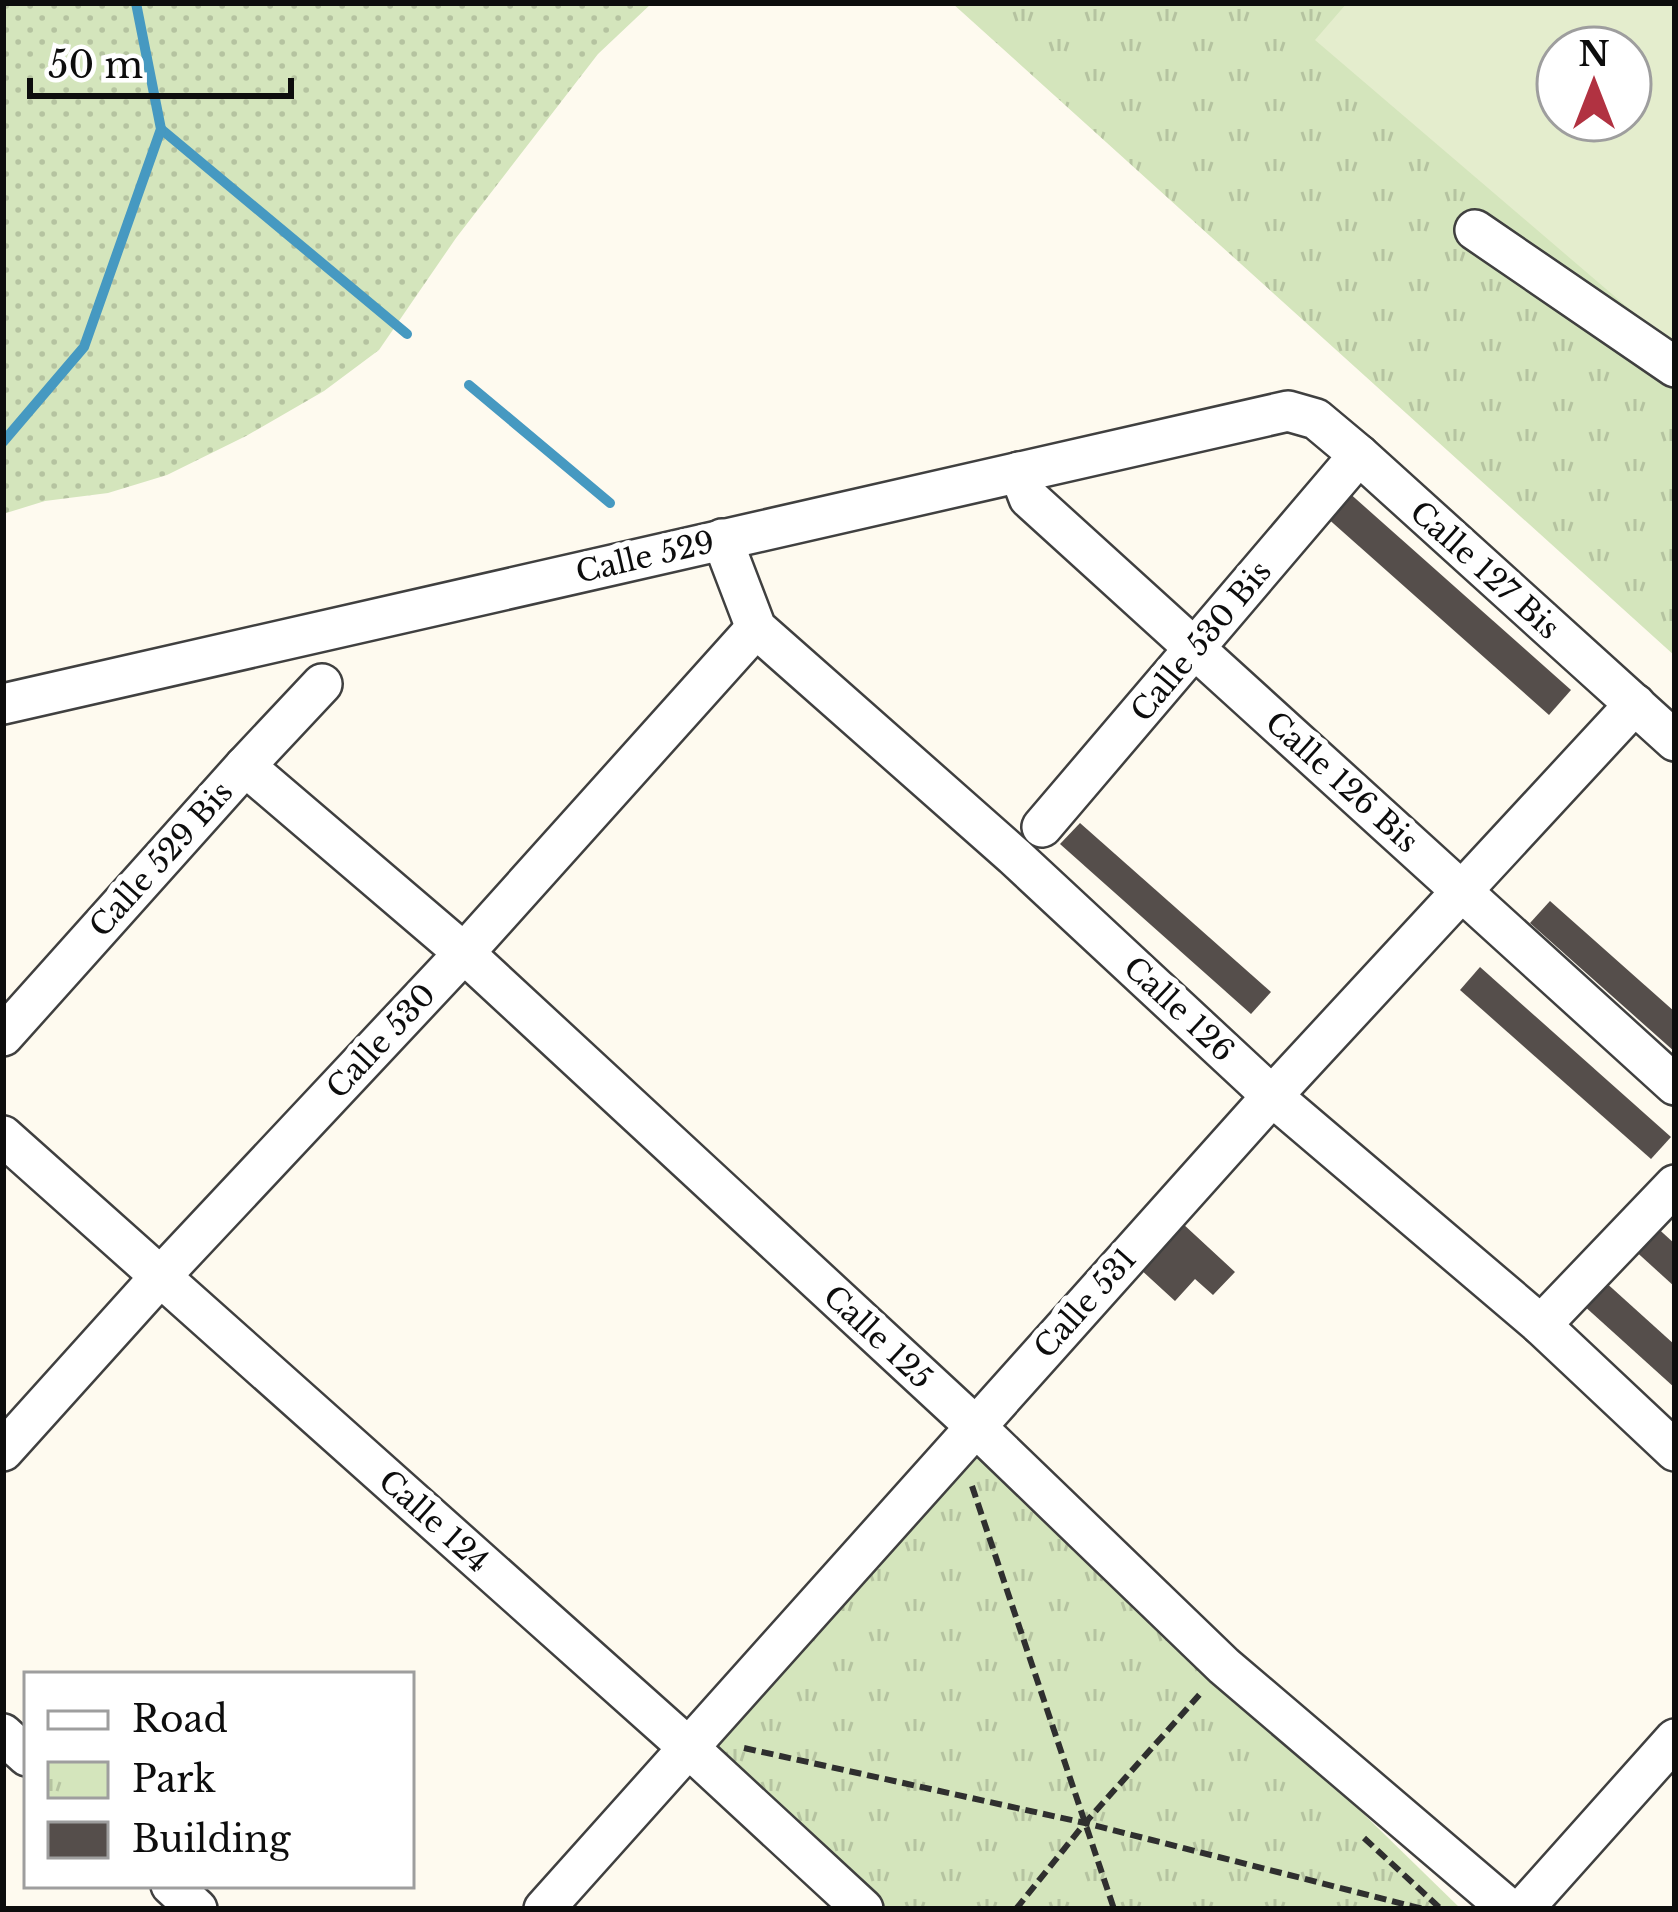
<svg xmlns="http://www.w3.org/2000/svg" width="1678" height="1912" viewBox="0 0 1678 1912" font-family="'Libre Baskerville',serif">
  <style>
    .grass { fill: url(#grass-dots) }
    .park { fill: url(#park-tufts); fill-rule: evenodd }
    .pitch { fill: #e4edcd; fill-rule: evenodd }
    .lines { fill: none; stroke-linecap: round; stroke-linejoin: round }
    .stream { stroke: #4699c1; stroke-width: 10 }
    .building { fill: #554e4b }
    .minor-casing { stroke: #404040; stroke-width: 44 }
    .path { stroke: #2f2f2f; stroke-width: 6; stroke-dasharray: 12 6; stroke-linecap: butt }
    .minor { stroke: #fff; stroke-width: 39 }
    .labels { text-anchor: middle; dominant-baseline: central; stroke-width: 12; stroke-linejoin: round; paint-order: stroke }
    .street-label { font-size: 30px; fill: #0d0d0d; stroke: #fff }
  </style>
  <defs>
    <pattern id="grass-dots" width="8" height="8" patternUnits="userSpaceOnUse" patternTransform="scale(3)"><rect width="8" height="8" fill="#d4e5bc"/><path d="M2 2h.1M6 6h.1" fill="none" stroke="#b5c3a0" stroke-width="1.8" stroke-linecap="round"/></pattern>
    <pattern id="park-tufts" width="24" height="20" patternUnits="userSpaceOnUse" patternTransform="scale(3)"><rect width="24" height="20" fill="#d4e5bc"/><path d="M3 7l-1-3M5 7V3M7 7l1-3M15 17l-1-3M17 17v-4M19 17l1-3" fill="none" stroke="#b5c3a0"/></pattern>
  </defs>
  <rect width="100%" height="100%" fill="#fefaef"/>
  <polygon class="grass" points="3,3 652,3 598,54 456,238 379,350 324,391 246,436 167,475 108,493 45,501 3,514"/>
  <g class="park">
    <path d="M952,3h723v653zM1558,48h72v72h-72z"/>
    <polygon points="974,1434 1461,1909 880,1909 703,1749"/>
  </g>
  <path class="pitch" d="M1347,3h328v345l-360,-308zM1558,48h72v72h-72z"/>
  <g class="lines">
    <g class="stream">
      <polyline points="161,129 407,334"/>
      <polyline points="469,385 610,503"/>
      <polyline points="3,442 84,347 161,129 136,3"/>
    </g>
  </g>
  <g class="building">
    <polygon points="1347,491 1571,690 1549,715 1325,516"/>
    <polygon points="1080,823 1271,992 1251,1014 1060,844"/>
    <polygon points="1550,901 1675,1012 1675,1052 1530,923"/>
    <polygon points="1480,967 1671,1137 1651,1159 1460,990"/>
    <polygon points="1182,1223 1235,1272 1213,1295 1195,1279 1175,1301 1139,1268"/>
    <polygon points="1652,1223 1675,1244 1675,1287 1631,1247"/>
    <polygon points="1603,1280 1675,1345 1675,1388 1582,1304"/>
  </g>
  <g class="lines">
    <defs>
      <g id="minor">
        <polyline points="1475,230 1675,367"/>
        <polyline points="1019,472 1029,498 1675,1085"/>
        <polyline points="722,539 756,628 1014,856 1272,1096 1541,1325 1675,1451"/>
        <polyline points="3,704 1288,411 1316,419 1359,455 1675,741"/>
        <polyline points="245,766 464,953 975,1426 1224,1666 1509,1909"/>
        <polyline points="1042,827 1359,455"/>
        <polyline points="3,1036 245,766 322,684"/>
        <polyline points="3,1136 690,1749 863,1909"/>
        <polyline points="1541,1325 1675,1185"/>
        <polyline points="3,1451 159,1278 464,953 756,628"/>
        <polyline points="3,1734 27,1756"/>
        <polyline points="171,1885 197,1909"/>
        <polyline points="544,1909 1272,1096 1635,704"/>
        <polyline points="1523,1909 1675,1739"/>
      </g>
    </defs>
    <use href="#minor" class="minor-casing"/>
    <g class="path">
      <polyline points="972,1486 1114,1909"/>
      <polyline points="744,1748 1085,1823 1423,1909"/>
      <polyline points="1364,1838 1441,1909"/>
      <polyline points="1016,1909 1085,1823 1201,1693"/>
    </g>
    <use href="#minor" class="minor"/>
  </g>
  <g class="labels">
    <g class="street-label">
      <text transform="translate(645 557) rotate(-13)">Calle 529</text>
      <text transform="translate(1485 570) rotate(42)">Calle 127 Bis</text>
      <text transform="translate(1201 641) rotate(-50)">Calle 530 Bis</text>
      <text transform="translate(1342 782) rotate(42)">Calle 126 Bis</text>
      <text transform="translate(161 859) rotate(-48)">Calle 529 Bis</text>
      <text transform="translate(1179 1009) rotate(43)">Calle 126</text>
      <text transform="translate(381 1041) rotate(-47)">Calle 530</text>
      <text transform="translate(1085 1303) rotate(-48)">Calle 531</text>
      <text transform="translate(878 1337) rotate(43)">Calle 125</text>
      <text transform="translate(434 1521) rotate(42)">Calle 124</text>
    </g>
  </g>
  <rect width="1678" height="1912" fill="none" stroke="#0d0d0d" stroke-width="12"/>
  <rect x="24" y="1672" width="390" height="216" fill="#ffffff" stroke="#9e9e9e" stroke-width="3"/>
  <rect x="48" y="1711" width="60" height="18" fill="#ffffff" stroke="#9e9e9e" stroke-width="3"/>
  <text x="132" y="1732" font-size="36" fill="#0d0d0d">Road</text>
  <rect x="48" y="1762" width="60" height="36" fill="url(#park-tufts)" stroke="#9e9e9e" stroke-width="3"/>
  <text x="132" y="1792" font-size="36" fill="#0d0d0d">Park</text>
  <rect x="48" y="1822" width="60" height="36" fill="#554e4b" stroke="#9e9e9e" stroke-width="3"/>
  <text x="132" y="1852" font-size="36" fill="#0d0d0d">Building</text>
  <g transform="translate(1594 84)"><circle r="57" fill="#ffffff" stroke="#9e9e9e" stroke-width="3"/>
  <path d="M0-9L21 45L0 30L-21 45Z" fill="#b13241"/>
  <text y="-18" font-size="33" font-weight="bold" text-anchor="middle" fill="#0d0d0d">N</text>
  </g>
  <path d="M30 78v18h261v-18" fill="none" stroke="#0d0d0d" stroke-width="6"/>
  <text x="48" y="78" font-size="36" fill="#0d0d0d" stroke="#ffffff" stroke-width="9" paint-order="stroke">50 m</text>
</svg>
